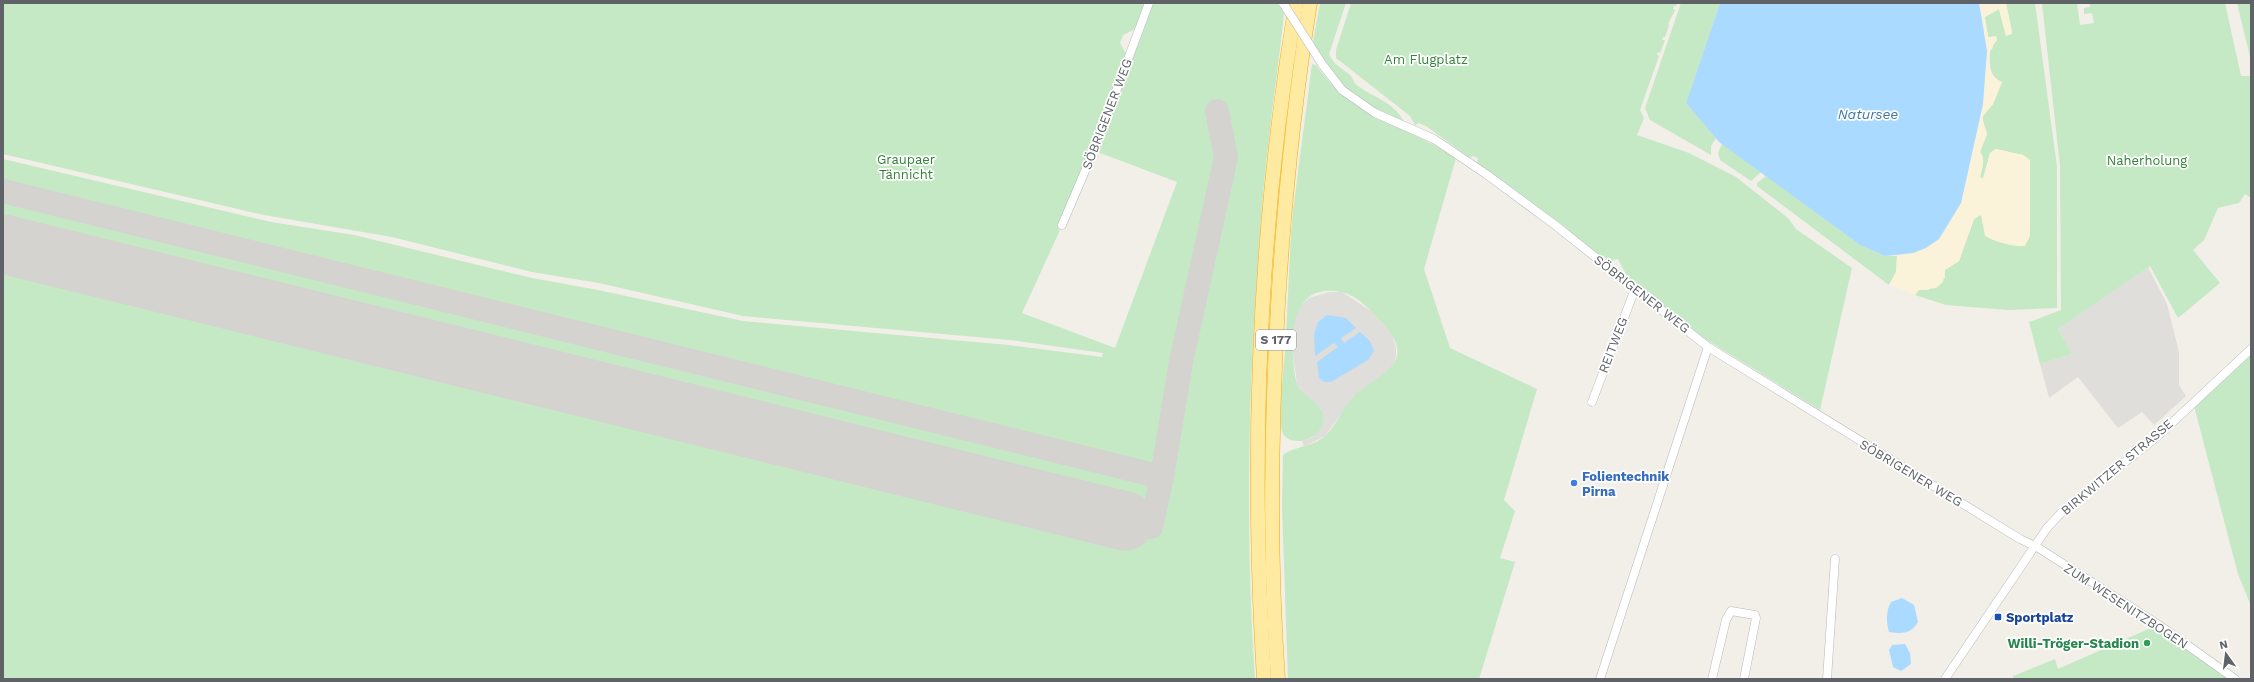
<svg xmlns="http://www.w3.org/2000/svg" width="2254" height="682" viewBox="0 0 2254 682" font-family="'Work Sans',sans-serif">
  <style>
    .industrial { fill: #e0deda }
    .green { fill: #c5e8c5 }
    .sand { fill: #fbf3d9 }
    .water { fill: #aadaff }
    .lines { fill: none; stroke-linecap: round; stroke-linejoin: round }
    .taxiway { stroke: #d4d3d0; stroke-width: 24 }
    .runway { stroke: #d4d3d0; stroke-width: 59 }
    .minor-casing { stroke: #b5b8bc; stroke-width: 9 }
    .trunk-casing { stroke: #f9ab00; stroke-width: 15 }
    .minor { stroke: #fff; stroke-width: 8 }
    .trunk { stroke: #feeaa1; stroke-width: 14 }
    .minor-bridge-casing { stroke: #b5b8bc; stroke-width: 9; stroke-linecap: butt }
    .minor-bridge { stroke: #fff; stroke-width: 8 }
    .shop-dot { fill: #3f7fe0; stroke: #fff; stroke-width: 1.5 }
    .transit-dot { fill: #1a4fb4; stroke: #fff; stroke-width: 1.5 }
    .leisure-dot { fill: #2e9e5b; stroke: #fff; stroke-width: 1.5 }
    .labels { text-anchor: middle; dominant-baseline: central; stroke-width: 3.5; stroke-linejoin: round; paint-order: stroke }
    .shield { fill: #fff; stroke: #8f9295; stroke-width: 1 }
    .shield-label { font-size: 12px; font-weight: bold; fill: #5f6368 }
    .park-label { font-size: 13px; fill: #348238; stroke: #fff }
    .street-label { font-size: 13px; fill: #5f6368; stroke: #fff }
    .shop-label { font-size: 13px; font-weight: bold; fill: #366cbe; stroke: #fff; text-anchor: start }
    .transit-label { font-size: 13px; font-weight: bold; fill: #164399; stroke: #fff; text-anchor: start }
    .leisure-label { font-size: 13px; font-weight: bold; fill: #27864d; stroke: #fff; text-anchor: end }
    .water-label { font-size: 14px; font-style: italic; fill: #4174aa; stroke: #fff }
  </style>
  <rect width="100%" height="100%" fill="#f1efe8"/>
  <g class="industrial">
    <polygon points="2148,267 2167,304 2179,352 2179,385 2186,396 2154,425 2142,412 2118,428 2078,377 2049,398 2040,364 2072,354 2058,329"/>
    <polygon points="1329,292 1342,292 1371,311 1392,334 1396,348 1396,355 1394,364 1386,375 1353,397 1325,436 1304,447 1302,441 1313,437 1321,409 1302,392 1297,384 1293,355 1293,325 1295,314 1302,304 1309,298"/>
  </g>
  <g class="green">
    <path d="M3,3h1142l-10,26 -12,6 -3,8 6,11 -35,96 -33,79 2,1 -38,83 93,35 62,-166 -82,-31 57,-148h126l6,11c-7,64 -17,129 -22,193 -13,157 -18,315 -7,472h-1252v-520l268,63 83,13 178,43 66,12 145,31 265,24 94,12 1,-4 -93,-13 -267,-24 -144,-33 -67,-11 -140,-35 -128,-22 -261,-61z"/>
    <path d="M1320,3h26l-17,51c4,10 11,13 20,20 4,3 4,9 9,12 15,11 35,16 45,34l-3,3 -24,-13 -30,-22 -18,-20 -15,-26z"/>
    <polygon points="1351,3 1677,3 1676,6 1674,6 1673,9 1675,10 1668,24 1669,25 1665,37 1663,37 1662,40 1665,40 1660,53 1658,52 1657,55 1659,56 1640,110 1644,118 1637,135 1689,153 1736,177 1788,218 1796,229 1852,268 1820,410 1697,334 1628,278 1618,259 1615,259 1612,262 1603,256 1600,257 1568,231 1568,229 1477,163 1478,158 1473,156 1470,158 1426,126 1419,123 1415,125 1410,116 1336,58 1336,50"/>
    <polygon points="1681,3 1720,3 1686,103 1716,138 1711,146 1711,155 1650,120 1645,108"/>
    <path d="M2006,3h29l22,164v141l-49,2 -62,-5 -31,-10 4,-5h9l17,-12v-8l14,-9 15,-42 8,-5v9l48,13v-76l-7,-5 -27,-6 -6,4 -7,26 -3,-2c2,-9 6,-17 0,-25l7,-18 -4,-13v-5l10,-12 9,-22c-14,-6 -12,-18 -12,-31l3,-3 -3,-11h-2l-3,-20 14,-8 7,27 6,-5z"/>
    <polygon points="2042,3 2077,3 2080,25 2094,23 2092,13 2084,14 2084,8 2090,7 2090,3 2225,3 2241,76 2251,76 2251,198 2245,194 2239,203 2218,208 2204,240 2193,250 2220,283 2178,318 2150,266 2058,329 2072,354 2040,364 2029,322 2061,310 2060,166"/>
    <polygon points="2237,3 2251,3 2251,61"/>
    <path d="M1312,64l4,1c35,51 90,60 140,93l-32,111 26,79 87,41 -33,111 11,11 -15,47 15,4 -36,117h-191l-6,-173 1,-51c12,-9 30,-8 42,-19 11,-10 17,-27 27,-38 20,-22 69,-32 32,-73 -11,-12 -26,-30 -43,-33 -44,-9 -51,32 -48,65 1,9 1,20 5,29 7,13 28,18 25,36 -2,11 -14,19 -25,19 -7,0 -14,-3 -16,-10 -4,-14 2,-63 3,-80 3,-47 4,-94 8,-140 6,-49 13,-98 19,-147z"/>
    <polygon points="1722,144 1761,172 1751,181 1720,160 1718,153"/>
    <polygon points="1766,176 1860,245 1885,256 1897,256 1896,272 1889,285 1757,186 1757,183"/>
    <polygon points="2251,355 2251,606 2238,574 2194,406"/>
    <polygon points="2153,627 2230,679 2013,679 2013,676 2055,659 2058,669"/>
  </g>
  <path class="sand" d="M1979,3h27l6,31 -6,2 -7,-27 -14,8 3,20 8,-1 1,4c-2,3 -6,8 -7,11 -5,11 1,27 12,31l-9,22 -10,12v5l4,13 -7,18c6,8 2,16 0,25l3,2 7,-26 6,-4 27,6 7,5v76l-5,10c-13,1 -29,-4 -40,-10l-4,-21 -7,4 -15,42 -14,9 -2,12 -7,6 -17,2 -4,5 -26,-10 7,-13 1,-16 16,-3 13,-5 13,-9 22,-36 22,-99 1,-82z"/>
  <g class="water">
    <polygon points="1720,3 1979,3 1987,51 1983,104 1961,203 1939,239 1926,248 1913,253 1885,256 1860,245 1719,142 1686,103"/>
    <polygon points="1327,315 1346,318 1356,328 1341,338 1344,343 1360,332 1370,341 1374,351 1368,360 1331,382 1324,382 1319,378 1317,362 1338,347 1334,343 1315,356 1314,334 1318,322"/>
    <path d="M1902,598l12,7 4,17c-7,12 -16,12 -29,10 -3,-10 -3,-21 2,-30z"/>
    <polygon points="1905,644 1910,653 1911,664 1901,671 1893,667 1889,650 1892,645"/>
  </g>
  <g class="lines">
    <g class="taxiway">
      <polyline points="3,191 1162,477 1151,527 1125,521"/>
      <polyline points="1162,477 1181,362 1226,157 1217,111"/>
    </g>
    <polyline class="runway" points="3,244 1125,521"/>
    <defs>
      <g id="minor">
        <polyline points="1322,64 1342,90 1375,113 1434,139 1486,174 1555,225 1708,347 2020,539 2037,547 2159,625 2235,679"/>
        <polyline points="1062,225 1094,150 1149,3"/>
        <polyline points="1592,402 1635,289"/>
        <polyline points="1600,679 1708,347"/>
        <polyline points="1712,679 1726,620 1731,611 1755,615 1756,618 1744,679"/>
        <polyline points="1827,679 1835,559"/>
        <polyline points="1945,679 2047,528 2061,513 2159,435 2251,349"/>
      </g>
      <g id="trunk">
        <path d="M1264,679c-14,-225 -5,-454 32,-676"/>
        <path d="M1278,679c-9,-125 -7,-250 0,-375 6,-100 16,-201 32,-301"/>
      </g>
    </defs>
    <use href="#minor" class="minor-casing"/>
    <use href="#trunk" class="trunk-casing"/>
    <use href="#minor" class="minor"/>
    <use href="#trunk" class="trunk"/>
    <defs>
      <polyline id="minor-bridge" points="1283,3 1322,64"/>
    </defs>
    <use href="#minor-bridge" class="minor-bridge-casing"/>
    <use href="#minor-bridge" class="minor-bridge"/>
  </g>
  <circle class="shop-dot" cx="1574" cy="483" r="4"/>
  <rect class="transit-dot" x="1994" y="613" width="8" height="8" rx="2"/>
  <circle class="leisure-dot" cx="2147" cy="643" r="4"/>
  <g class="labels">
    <rect class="shield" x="1256" y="330" width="40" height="20" rx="3"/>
    <g class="shield-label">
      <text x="1276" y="340">S 177</text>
    </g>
    <g class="park-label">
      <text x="1426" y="59">Am Flugplatz</text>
      <text x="906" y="159">Graupaer<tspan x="906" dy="15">Tännicht</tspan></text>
      <text x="2147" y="160">Naherholung</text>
    </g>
    <g class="street-label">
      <text transform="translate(1107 114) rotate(-69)">SÖBRIGENER WEG</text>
      <text transform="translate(1642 294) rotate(38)">SÖBRIGENER WEG</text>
      <text transform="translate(1613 345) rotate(-69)">REITWEG</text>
      <text transform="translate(2117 467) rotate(-40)">BIRKWITZER STRASSE</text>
      <text transform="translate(1911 473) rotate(31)">SÖBRIGENER WEG</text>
      <text transform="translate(2126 606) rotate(33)">ZUM WESENITZBOGEN</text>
    </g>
    <g class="shop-label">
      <text x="1582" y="476">Folientechnik<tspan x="1582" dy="15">Pirna</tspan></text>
    </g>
    <g class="transit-label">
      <text x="2006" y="617">Sportplatz</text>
    </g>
    <g class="leisure-label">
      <text x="2139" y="643">Willi-Tröger-Stadion</text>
    </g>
    <g class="water-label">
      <text x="1868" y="114">Natursee</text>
    </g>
  </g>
  <rect width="2254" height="682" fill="none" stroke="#5f6368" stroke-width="8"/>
  <g transform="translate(2226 654) rotate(346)" stroke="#ffffff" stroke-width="3" paint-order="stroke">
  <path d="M0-3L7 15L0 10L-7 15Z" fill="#5f6368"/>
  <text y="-6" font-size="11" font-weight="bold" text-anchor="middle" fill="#5f6368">N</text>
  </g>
</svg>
